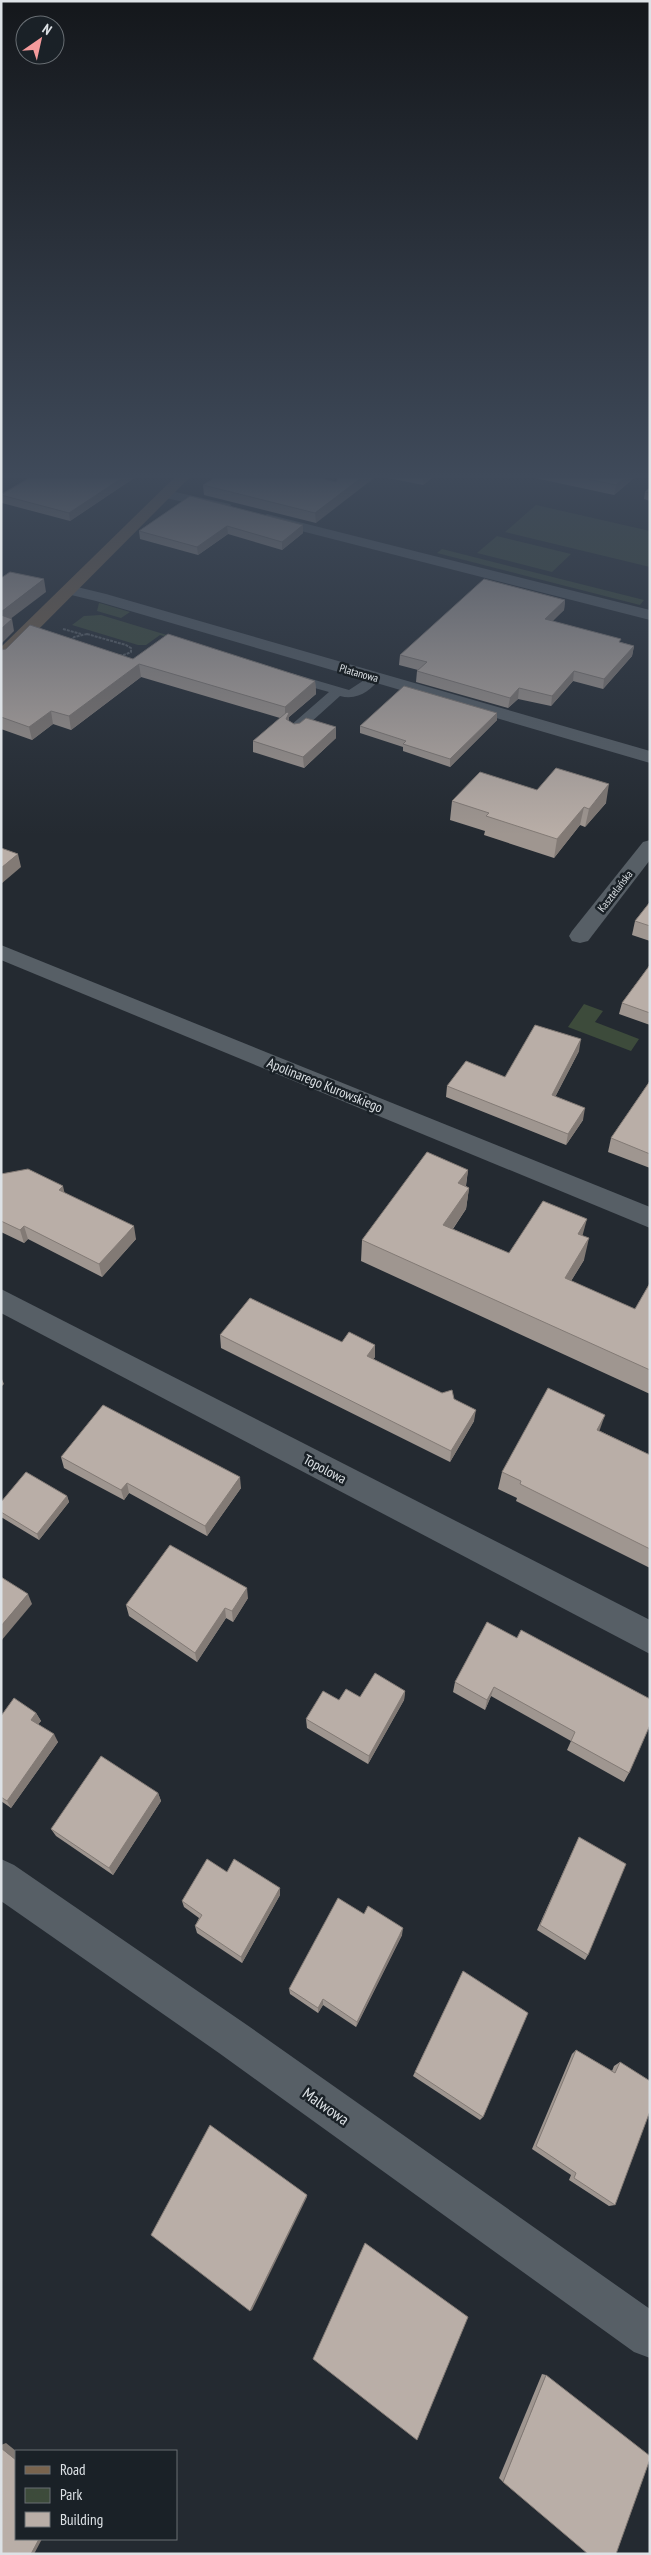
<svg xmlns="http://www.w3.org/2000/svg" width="651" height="2555" viewBox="0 0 651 2555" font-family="'PT Sans Narrow',sans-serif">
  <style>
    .green { fill: #3d4b3b }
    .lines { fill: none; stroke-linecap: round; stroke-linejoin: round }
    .path { stroke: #5c6268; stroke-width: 2; stroke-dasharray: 3 1; stroke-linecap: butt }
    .lane { fill: #575f66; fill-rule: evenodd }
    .street { fill: #575f66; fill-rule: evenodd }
    .secondary { fill: #79644e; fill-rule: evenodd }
    .wall { fill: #9f9690 }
    .shaded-wall { fill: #827a75 }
    .building { fill: #b9aea7; stroke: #827a75 }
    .labels { text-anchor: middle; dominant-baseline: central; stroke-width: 5; stroke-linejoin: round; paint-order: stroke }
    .far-street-label { font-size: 11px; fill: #dde2e6; stroke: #1a2127 }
    .street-label { font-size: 14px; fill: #dde2e6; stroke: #1a2127 }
    .near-street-label { font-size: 16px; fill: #dde2e6; stroke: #1a2127 }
  </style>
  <rect width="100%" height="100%" fill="#242a31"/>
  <g class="green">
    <polygon points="536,505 650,531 650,567 505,532"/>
    <polygon points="497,536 571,554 552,572 477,553"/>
    <polygon points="442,549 644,600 640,605 437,553"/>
    <polygon points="99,603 103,604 130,612 121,618 97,611"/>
    <polygon points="101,615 236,656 160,635 146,645 138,645 72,625 84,616"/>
    <polygon points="584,1004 603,1011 595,1022 639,1039 631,1051 568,1027"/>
  </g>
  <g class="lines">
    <g class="path">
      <polyline points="63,629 81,634"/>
      <path d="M87,634l39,11 5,3v4c-19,10 -45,1 -61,-10l4,-5z"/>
    </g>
    <path class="lane" d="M291,673l58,17 26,-17 6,4c-10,13 -23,24 -41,19l-40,36 -5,1 -7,-4 2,-3 39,-34 -43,-12 -1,-3z"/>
    <g class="street">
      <polygon points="166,490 230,504 232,507 225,511 161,497 159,494 161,491"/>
      <polygon points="267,514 650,610 650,620 262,521 260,518"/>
      <polygon points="69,585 106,594 650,751 650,763 96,601 63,593 61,590"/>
      <polygon points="650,840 650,860 588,941 580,943 572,941 569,936 572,931 643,842"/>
      <polygon points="1,945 650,1207 650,1228 1,960"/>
      <polygon points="1,1289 650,1620 650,1654 1,1313"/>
      <polygon points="1,1859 14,1865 247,2025 650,2309 650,2358 634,2352 219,2053 1,1901"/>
    </g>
    <polygon class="secondary" points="174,478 189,478 7,661 1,662 1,647"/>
  </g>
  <g class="wall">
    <polygon points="29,478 134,478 70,521 2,503 1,494"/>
    <polygon points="320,478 316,523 204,495 203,485"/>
    <polygon points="388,478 432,478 423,485"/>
    <polygon points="535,478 634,478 614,495"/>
    <polygon points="650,487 650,501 644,499 645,492"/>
    <polygon points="190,496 303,533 282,550 228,534 198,555 140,539 139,531"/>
    <polygon points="565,600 564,610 552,621 620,642 634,646 632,656 603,689 573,681 551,706 518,699 508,708 416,682 417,671 418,670 399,665 400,655"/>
    <polygon points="1,650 133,659 315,681 316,694 289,717 289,721 294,724 336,738 304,768 253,752 253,741 280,718 141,677 71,730 53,724 32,740 1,729"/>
    <polygon points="497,713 497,720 450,767 403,751 403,747 360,733 360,726"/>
    <polygon points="537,790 606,803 585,827 580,825 554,858 484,835 485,831 450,820 452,801"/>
    <polygon points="650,902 650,941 632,935 635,921"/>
    <polygon points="650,965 650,1025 619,1014 622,1003"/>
    <polygon points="579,1051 555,1097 583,1120 566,1145 446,1097 447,1086 505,1077"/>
    <polygon points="650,1081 650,1168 608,1152 611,1138"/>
    <polygon points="468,1170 466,1186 469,1188 466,1209 453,1229 509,1253 583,1236 584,1260 571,1281 635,1309 650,1283 650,1394 361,1261 362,1240"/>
    <polygon points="1,1174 64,1193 136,1239 102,1277 28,1239 24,1243 1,1232"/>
    <polygon points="220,1335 342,1342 375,1345 375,1357 373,1359 454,1399 474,1421 450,1462 221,1348"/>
    <polygon points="600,1431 650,1455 650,1568 516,1501 517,1498 498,1489 502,1472"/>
    <polygon points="61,1457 241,1488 207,1536 129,1493 124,1500 64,1468"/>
    <polygon points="67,1496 69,1502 39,1540 1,1517 1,1502"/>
    <polygon points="248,1598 233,1622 226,1618 197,1662 129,1616 126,1605"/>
    <polygon points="487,1622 629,1773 624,1782 567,1750 571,1741 491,1696 485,1710 453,1692 455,1682"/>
    <polygon points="405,1691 404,1700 368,1764 307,1728 306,1719 339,1700"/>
    <polygon points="36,1713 41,1721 38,1724 58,1742 11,1808 1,1801 1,1716"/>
    <polygon points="158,1793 161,1801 113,1875 56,1836 51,1829"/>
    <polygon points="579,1837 588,1955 585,1960 537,1930"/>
    <polygon points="227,1872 280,1895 242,1963 197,1933 195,1926 199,1918 184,1907 182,1901"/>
    <polygon points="364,1914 402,1935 356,2027 323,2005 318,2013 290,1994 289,1989"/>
    <polygon points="463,1971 483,2117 480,2120 413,2076"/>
    <polygon points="576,2050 612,2071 614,2066 620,2062 615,2205 609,2206 569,2180 571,2175 532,2149 572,2054"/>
    <polygon points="542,2374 546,2375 503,2482 499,2478"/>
  </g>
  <g class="shaded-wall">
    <polygon points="122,478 134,478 70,521 69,513"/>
    <polygon points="361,478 374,478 316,523 315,513"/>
    <polygon points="423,478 432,478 423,485"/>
    <polygon points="624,478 634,478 614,495 616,485"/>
    <polygon points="303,525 303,533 282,550 282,542"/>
    <polygon points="227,526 228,534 198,555 197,547"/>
    <polygon points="44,579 46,592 1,626 1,612"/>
    <polygon points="565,600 564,610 544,630 545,619"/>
    <polygon points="12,619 14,631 1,644 1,629"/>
    <polygon points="634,646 632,656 603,689 604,679"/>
    <polygon points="139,664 141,677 71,730 69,716"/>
    <polygon points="574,671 573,681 551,706 552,696"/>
    <polygon points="315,681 316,694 289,717 289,724 285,720 285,707"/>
    <polygon points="519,688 518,699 508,708 510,698"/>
    <polygon points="51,711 53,724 32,740 29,727"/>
    <polygon points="497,713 497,720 450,767 450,759"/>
    <polygon points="336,727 336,738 304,768 303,757"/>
    <polygon points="609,784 606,803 585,827 589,809"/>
    <polygon points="584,807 580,825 554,858 557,839"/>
    <polygon points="18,854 21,867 1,884 1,868"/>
    <polygon points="581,1039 579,1051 550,1107 552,1095"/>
    <polygon points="585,1108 583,1120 566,1145 568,1134"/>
    <polygon points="468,1170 465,1191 458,1183"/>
    <polygon points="63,1186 66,1199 59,1190"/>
    <polygon points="469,1188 466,1209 441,1246 443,1225"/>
    <polygon points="587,1219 581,1241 578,1234"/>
    <polygon points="24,1226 28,1239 24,1243 20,1230"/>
    <polygon points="134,1226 136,1239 102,1277 99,1264"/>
    <polygon points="589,1238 584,1260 560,1299 565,1278"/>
    <polygon points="375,1345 375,1357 367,1368 367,1356"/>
    <polygon points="1,1377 4,1384 1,1387"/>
    <polygon points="476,1410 474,1421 450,1462 451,1451"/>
    <polygon points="605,1415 599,1432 597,1430"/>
    <polygon points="240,1477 241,1488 207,1536 205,1526"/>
    <polygon points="127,1483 129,1493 124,1500 121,1490"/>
    <polygon points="67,1496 69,1502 39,1540 37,1534"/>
    <polygon points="247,1588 248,1598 233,1622 232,1611"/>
    <polygon points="28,1594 32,1604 1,1641 1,1626"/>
    <polygon points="225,1608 226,1618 197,1662 195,1653"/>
    <polygon points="494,1687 491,1696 485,1710 487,1700"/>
    <polygon points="405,1691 404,1700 368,1764 369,1756"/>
    <polygon points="36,1713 41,1721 35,1728 31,1720"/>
    <polygon points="54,1734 58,1742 11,1808 7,1801"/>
    <polygon points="158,1793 161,1801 113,1875 109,1868"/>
    <polygon points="280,1888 280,1895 242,1963 241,1957"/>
    <polygon points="403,1928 402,1935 356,2027 357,2022"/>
    <polygon points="323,1999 323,2005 318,2013 318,2008"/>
    <polygon points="307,2195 307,2197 252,2310 250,2311"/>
    <polygon points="6,2443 16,2451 16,2460 1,2448 1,2445"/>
    <polygon points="39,2539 42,2539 34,2554 31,2554"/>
  </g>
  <g class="building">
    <polygon points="29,478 122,478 69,513 1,495"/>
    <polygon points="214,478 320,478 336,482 338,478 361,478 315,513 203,485"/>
    <polygon points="583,478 624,478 616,485"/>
    <polygon points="650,487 650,493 645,492"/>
    <polygon points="190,496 303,525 282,542 227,526 197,547 139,531"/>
    <polygon points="10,572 44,579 1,612 1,578"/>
    <polygon points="484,579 565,600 545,619 621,639 619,642 634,646 604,679 574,671 552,696 519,688 510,698 417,671 427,662 400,655"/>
    <polygon points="1,615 12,619 1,629"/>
    <polygon points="30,625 133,659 168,634 315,681 285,707 139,664 69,716 51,711 29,727 1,717 1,650 6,649"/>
    <polygon points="404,686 497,713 450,759 403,744 406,741 360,726"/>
    <polygon points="287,712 289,713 286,719 294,724 300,723 306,718 336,727 303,757 253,741"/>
    <polygon points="556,768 609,784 589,809 584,807 557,839 486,816 489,813 452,801 480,772 537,790"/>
    <polygon points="1,848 18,854 1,868"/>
    <polygon points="650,902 650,926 635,921"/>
    <polygon points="650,965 650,1013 622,1003"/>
    <polygon points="535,1025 581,1039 552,1095 585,1108 568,1134 447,1086 466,1061 505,1077"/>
    <polygon points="650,1081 650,1154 611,1138"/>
    <polygon points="427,1152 468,1170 458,1183 469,1188 443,1225 509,1253 543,1201 587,1219 578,1234 589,1238 565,1278 635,1309 650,1283 650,1370 362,1240"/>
    <polygon points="28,1169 63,1186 59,1190 134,1226 99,1264 24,1226 20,1230 1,1221 1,1174"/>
    <polygon points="250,1298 342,1342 349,1332 375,1345 367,1356 442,1393 452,1390 454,1399 476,1410 451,1451 220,1335"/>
    <polygon points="548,1388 605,1415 597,1430 650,1455 650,1549 520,1484 521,1481 502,1472"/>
    <polygon points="103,1405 240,1477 205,1526 127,1483 121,1490 61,1457"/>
    <polygon points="26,1472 67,1496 37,1534 1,1512 1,1502"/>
    <polygon points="170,1545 247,1588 232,1611 225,1608 195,1653 126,1605"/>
    <polygon points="1,1577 28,1594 1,1626"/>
    <polygon points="487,1622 517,1638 521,1630 650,1699 650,1725 629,1773 571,1741 575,1732 494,1687 487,1700 455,1682"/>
    <polygon points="375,1673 405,1691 369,1756 306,1719 323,1691 339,1700 346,1689 360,1697"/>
    <polygon points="14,1698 36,1713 31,1720 54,1734 7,1801 1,1797 1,1716"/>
    <polygon points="101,1756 158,1793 109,1868 51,1829"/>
    <polygon points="579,1837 626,1864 588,1955 540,1925"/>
    <polygon points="207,1859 227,1872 234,1859 280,1888 241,1957 195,1926 202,1915 182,1901"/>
    <polygon points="338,1898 364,1914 368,1906 403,1928 357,2022 323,1999 318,2008 289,1989"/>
    <polygon points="463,1971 528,2013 483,2117 415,2072"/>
    <polygon points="576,2050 615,2073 620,2062 650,2081 650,2111 615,2205 574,2178 576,2173 536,2146"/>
    <polygon points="210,2125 307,2195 250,2311 151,2235"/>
    <polygon points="365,2243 468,2317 417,2440 313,2359"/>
    <polygon points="546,2375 650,2456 650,2459 616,2554 588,2554 503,2482"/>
    <polygon points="1,2448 16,2460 16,2539 39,2539 31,2554 1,2554"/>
  </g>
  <linearGradient id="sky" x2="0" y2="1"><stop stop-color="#14171b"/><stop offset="0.57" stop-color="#3f4a5a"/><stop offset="1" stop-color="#3f4a5a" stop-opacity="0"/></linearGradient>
  <rect width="651" height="835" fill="url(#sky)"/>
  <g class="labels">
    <g class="far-street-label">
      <text transform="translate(359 673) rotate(16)">Platanowa</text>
      <text transform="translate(615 891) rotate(-52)">Kasztelańska</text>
    </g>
    <g class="street-label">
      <text transform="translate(325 1085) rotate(22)">Apolinarego Kurowskiego</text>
      <text transform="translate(325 1469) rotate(28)">Topolowa</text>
    </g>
    <g class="near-street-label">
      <text transform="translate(326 2106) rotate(35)">Malwowa</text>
    </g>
  </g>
  <rect width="651" height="2555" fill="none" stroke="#dde2e6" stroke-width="5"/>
  <rect x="15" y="2450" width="162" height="90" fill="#1a2127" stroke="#686e73"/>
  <rect x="25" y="2466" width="25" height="8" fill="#79644e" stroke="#686e73"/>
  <text x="60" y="2475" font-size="15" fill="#dde2e6">Road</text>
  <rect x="25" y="2488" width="25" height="15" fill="#3d4b3b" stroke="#686e73"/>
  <text x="60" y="2500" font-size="15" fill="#dde2e6">Park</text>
  <rect x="25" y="2512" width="25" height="15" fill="#b9aea7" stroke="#686e73"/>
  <text x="60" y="2525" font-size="15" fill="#dde2e6">Building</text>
  <g transform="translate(40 40) rotate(34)"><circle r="24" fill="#1a2127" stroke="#686e73"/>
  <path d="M0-4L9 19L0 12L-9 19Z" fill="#f59b9c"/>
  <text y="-8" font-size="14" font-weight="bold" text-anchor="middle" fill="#dde2e6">N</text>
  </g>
</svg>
